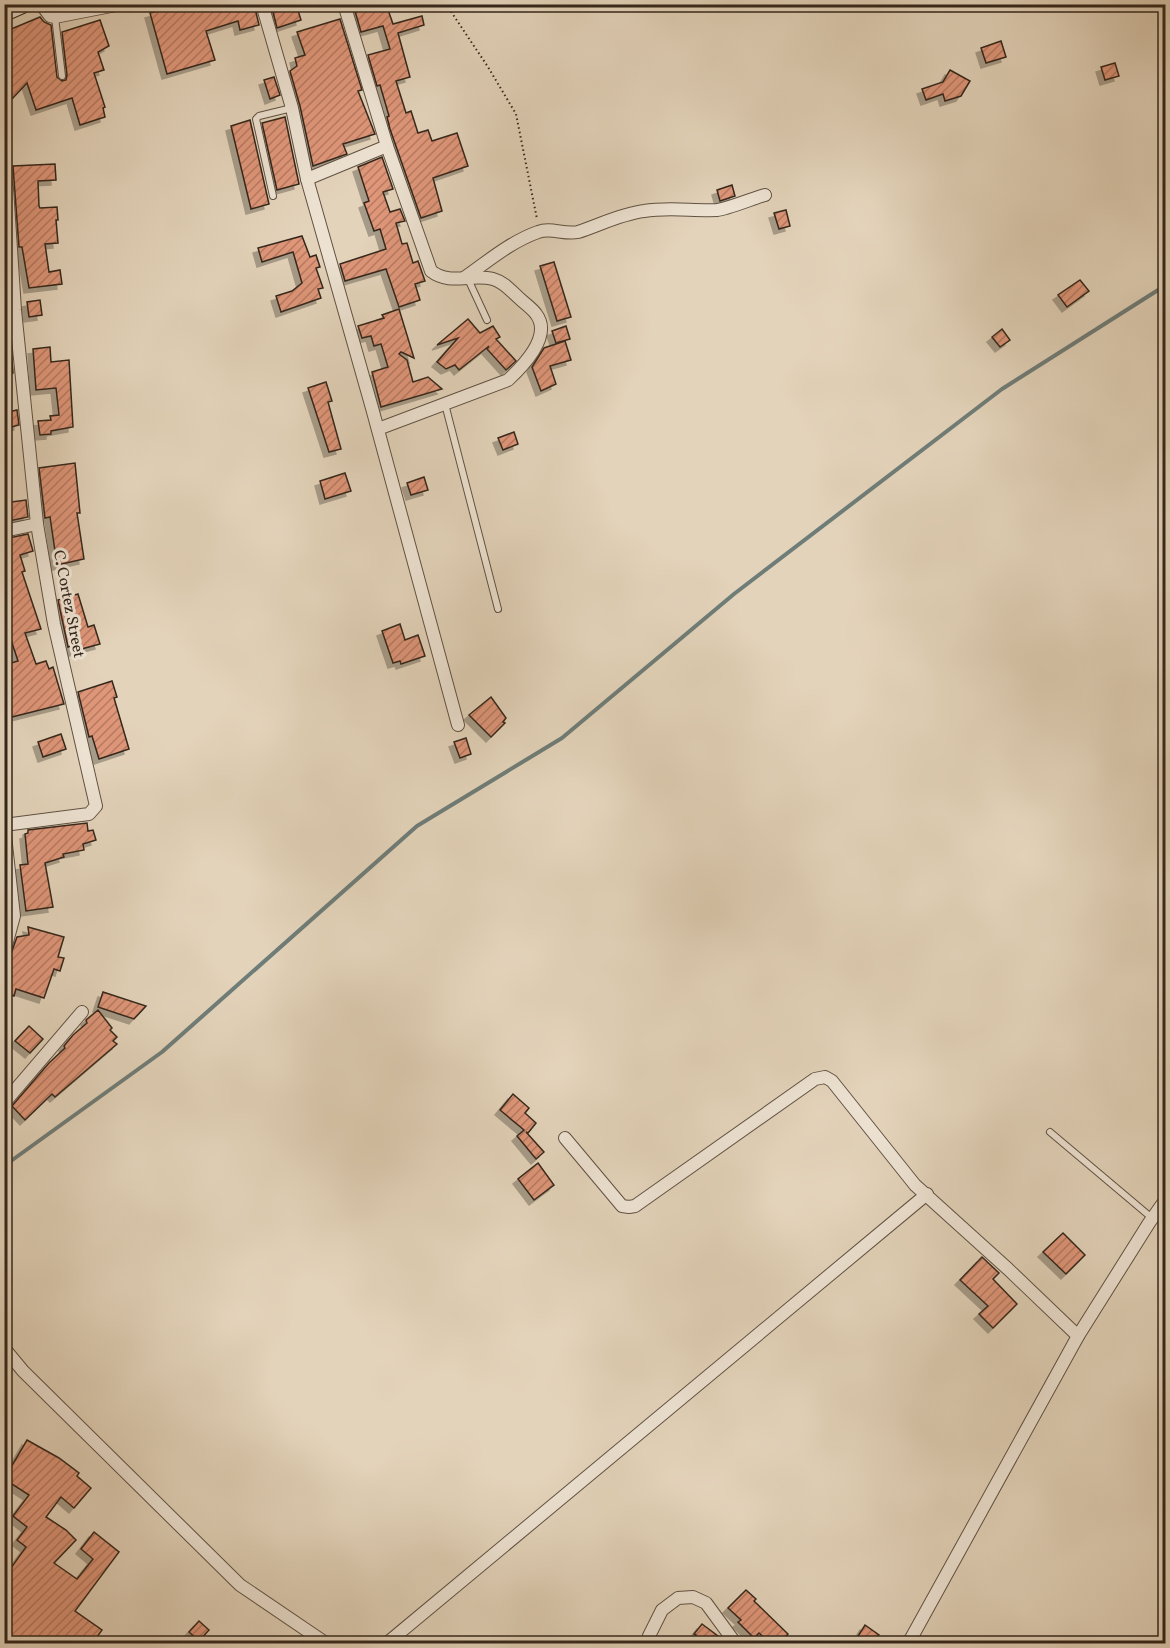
<svg xmlns="http://www.w3.org/2000/svg" width="1170" height="1648" viewBox="0 0 1170 1648" font-family="Vollkorn,serif">
  <style>
    .lines { fill: none; stroke-linecap: round; stroke-linejoin: round }
    .stream { stroke: #6f7d78; stroke-width: 4 }
    .building { fill: url(#building-hatch); stroke: #34271b; stroke-width: 1.5; filter: url(#shadow) }
    .lane-casing { stroke: #605243; stroke-width: 8 }
    .street-casing { stroke: #605243; stroke-width: 14 }
    .secondary-casing { stroke: #34271b; stroke-width: 20 }
    .path { stroke: #34271b; stroke-width: 2; stroke-dasharray: 1.5 3; stroke-linecap: butt }
    .lane { stroke: #ede2d2; stroke-width: 6 }
    .street { stroke: #ede2d2; stroke-width: 12 }
    .secondary { stroke: #ede2d2; stroke-width: 18 }
    .labels { text-anchor: middle; dominant-baseline: central; stroke-width: 6; stroke-linejoin: round; paint-order: stroke }
    .street-label { font-size: 16px; fill: #34271b; stroke: #ede2d2 }
  </style>
  <defs>
    <pattern id="building-hatch" width="6" height="6" patternUnits="userSpaceOnUse" patternTransform="scale(1.5)"><rect width="6" height="6" fill="#df9679"/><path d="M-1 1l2-2M0 6l6-6M5 7l2-2" fill="none" stroke="#b67a62"/></pattern>
    <filter id="shadow"><feDropShadow dx="-5" dy="5" stdDeviation="0" flood-color="#0004"/></filter>
  </defs>
  <rect width="100%" height="100%" fill="#e3d3ba"/>
  <filter id="stains"><feTurbulence type="fractalNoise" baseFrequency=".00333" numOctaves="4"/><feColorMatrix values="0 0 0 0 .2 0 0 0 0 .09 0 0 0 0 .02 0 0 0 .5 -.17"/></filter>
  <radialGradient id="worn" r=".72"><stop offset=".6" stop-color="#630" stop-opacity="0"/><stop offset="1" stop-color="#630" stop-opacity=".3"/></radialGradient>
  <g class="lines">
    <polyline class="stream" points="4,1166 162,1052 417,826 562,738 734,594 1002,389 1166,285"/>
  </g>
  <g class="building">
    <polygon points="167,4 254,4 259,25 240,30 238,21 206,31 215,60 167,74 150,13 168,8"/>
    <polygon points="271,4 296,4 301,20 277,28"/>
    <polygon points="353,4 386,4 393,24 422,16 424,25 398,33 410,77 396,81 406,113 411,111 418,133 428,130 432,141 457,133 468,166 433,178 442,211 421,218 390,129 387,117 389,116 380,85 377,86 368,55 390,49 383,26 361,32"/>
    <polygon points="40,17 44,22 51,25 57,77 62,81 66,80 67,75 62,32 100,20 109,46 98,52 104,70 94,73 105,107 103,108 105,117 80,125 72,98 36,110 27,83 12,99 4,92 4,32"/>
    <polygon points="340,19 362,90 358,91 375,134 343,144 347,154 313,166 300,106 290,71 297,66 295,58 305,55 297,32"/>
    <polygon points="1001,41 1006,57 986,63 981,48"/>
    <polygon points="1115,63 1119,76 1105,80 1101,67"/>
    <polygon points="950,70 970,81 961,96 945,101 943,94 926,100 922,89 943,82"/>
    <polygon points="274,77 280,95 270,99 264,80"/>
    <polygon points="285,117 299,184 277,190 262,123"/>
    <polygon points="250,120 269,204 251,209 231,126"/>
    <polygon points="382,157 393,189 383,192 390,212 400,209 405,221 396,223 402,244 407,243 413,263 418,261 425,281 415,284 420,300 399,307 386,269 345,281 340,264 386,249 380,229 374,231 364,203 369,201 358,167"/>
    <polygon points="55,164 56,180 38,181 39,206 40,208 57,207 58,220 56,220 58,243 45,244 49,272 60,270 62,284 29,288 22,247 19,247 13,166"/>
    <polygon points="732,185 735,196 720,201 717,190"/>
    <polygon points="786,210 790,226 779,229 774,213"/>
    <polygon points="302,236 310,257 316,255 320,267 316,268 323,288 318,289 321,298 281,312 276,296 292,291 302,283 293,252 262,262 258,248"/>
    <polygon points="554,262 571,317 557,321 540,266"/>
    <polygon points="1080,280 1089,291 1067,307 1058,295"/>
    <polygon points="40,300 42,315 29,317 27,302"/>
    <polygon points="399,309 414,358 401,352 399,354 407,360 413,382 428,377 442,389 381,407 372,372 388,367 381,344 374,346 371,336 362,338 358,326 384,318 382,315"/>
    <polygon points="468,319 480,333 493,326 500,337 496,339 516,361 506,370 487,349 489,346 459,370 455,365 446,369 437,362 458,338 437,345"/>
    <polygon points="566,326 570,339 556,343 552,331"/>
    <polygon points="1002,329 1010,340 1000,347 992,337"/>
    <polygon points="4,336 7,336 11,348 13,373 4,376"/>
    <polygon points="565,341 571,360 550,366 556,384 541,391 532,367 544,348"/>
    <polygon points="50,347 51,362 69,360 73,427 51,431 51,434 40,435 38,421 51,420 50,416 59,415 56,388 36,390 33,349"/>
    <polygon points="326,382 332,401 328,402 341,449 329,452 308,388"/>
    <polygon points="17,410 19,425 4,429 4,413"/>
    <polygon points="514,432 518,444 503,450 498,438"/>
    <polygon points="75,463 80,513 77,513 84,559 57,565 50,517 45,518 39,468"/>
    <polygon points="345,473 351,491 325,499 320,481"/>
    <polygon points="424,477 428,490 411,495 407,483"/>
    <polygon points="26,500 28,517 4,522 4,503"/>
    <polygon points="28,534 33,551 20,555 25,571 22,572 41,629 25,633 36,664 46,661 49,669 53,667 64,704 4,719 4,665 18,661 11,640 4,642 4,539"/>
    <polygon points="78,594 88,627 94,625 100,644 74,651 72,646 68,647 58,600"/>
    <polygon points="400,624 405,640 418,635 425,656 401,664 400,661 393,663 382,631"/>
    <polygon points="112,681 117,697 114,698 129,749 99,759 92,736 89,737 78,692"/>
    <polygon points="491,697 506,718 503,722 505,723 491,737 469,715"/>
    <polygon points="61,734 66,749 43,757 38,742"/>
    <polygon points="466,738 471,754 460,758 454,742"/>
    <polygon points="87,823 88,831 93,830 96,840 83,844 84,850 63,854 64,857 45,863 53,907 26,911 20,865 28,864 25,834 28,833 28,830"/>
    <polygon points="28,927 64,937 58,957 64,958 60,971 54,969 44,998 16,989 14,996 4,993 4,973 17,937 29,935"/>
    <polygon points="103,992 146,1006 134,1019 98,1007"/>
    <polygon points="98,1010 112,1028 110,1030 117,1037 113,1041 117,1044 55,1097 52,1094 25,1120 12,1106 49,1063 65,1048 64,1046 73,1035 87,1023 86,1020"/>
    <polygon points="29,1026 43,1039 30,1053 15,1041"/>
    <polygon points="513,1094 529,1108 525,1113 536,1123 528,1133 526,1132 544,1152 536,1159 517,1136 524,1130 500,1110"/>
    <polygon points="538,1163 554,1185 534,1200 518,1179"/>
    <polygon points="1063,1233 1085,1255 1066,1274 1043,1252"/>
    <polygon points="982,1257 999,1273 993,1279 1017,1304 993,1328 979,1314 988,1306 960,1280"/>
    <polygon points="27,1440 59,1458 79,1473 77,1476 91,1488 74,1508 61,1497 46,1517 66,1530 76,1540 54,1563 77,1579 93,1559 81,1549 94,1532 119,1552 75,1611 102,1630 92,1644 4,1644 4,1563 11,1568 26,1547 17,1540 27,1527 13,1516 29,1495 4,1479"/>
    <polygon points="746,1590 756,1599 754,1601 788,1634 780,1644 771,1644 759,1633 754,1638 738,1622 741,1620 728,1608"/>
    <polygon points="199,1621 209,1630 199,1641 189,1632"/>
    <polygon points="702,1624 722,1639 725,1644 691,1644 696,1635 694,1634"/>
    <polygon points="865,1625 879,1635 873,1644 853,1644"/>
  </g>
  <g class="lines">
    <defs>
      <g id="lane">
        <polyline points="55,17 62,76"/>
        <polyline points="273,196 256,119 259,116 292,108"/>
        <polyline points="468,279 487,320"/>
        <polyline points="445,404 498,609"/>
        <polyline points="1050,1132 1152,1218"/>
      </g>
      <g id="street">
        <polyline points="41,4 50,16 55,17 121,4"/>
        <polyline points="262,4 292,108 307,179 372,408 458,725"/>
        <polyline points="307,179 387,146 344,4"/>
        <polyline points="4,181 7,188 15,310 37,524 54,624 96,806 89,814 4,825"/>
        <path d="M464,278c23,-16 46,-36 74,-46 13,-5 26,3 40,0 22,-7 42,-18 66,-21 24,-4 49,0 73,-1 10,-1 37,-12 48,-15"/>
        <path d="M378,429l130,-49c15,-14 45,-44 28,-66 -4,-6 -12,-11 -17,-16 -8,-7 -15,-16 -26,-19 -21,-6 -43,7 -62,-8l-44,-125"/>
        <polyline points="4,531 37,524"/>
        <polyline points="4,827 14,916 4,953"/>
        <polyline points="4,1103 82,1012"/>
        <polyline points="565,1138 622,1206 629,1207 635,1206 815,1079 825,1077 832,1081 915,1185 1008,1269 1078,1336"/>
        <polyline points="4,1348 23,1371 240,1585 327,1644"/>
        <polyline points="649,1636 662,1610 678,1598 693,1597 706,1603 736,1644"/>
        <polyline points="386,1644 927,1194"/>
        <polyline points="908,1644 1078,1336 1149,1223 1166,1199"/>
      </g>
      <polyline id="secondary" points="4,12 22,4"/>
    </defs>
    <use href="#lane" class="lane-casing"/>
    <use href="#street" class="street-casing"/>
    <use href="#secondary" class="secondary-casing"/>
    <polyline class="path" points="446,4 488,67 516,114 537,219"/>
    <use href="#lane" class="lane"/>
    <use href="#street" class="street"/>
    <use href="#secondary" class="secondary"/>
  </g>
  <g class="labels">
    <g class="street-label">
      <text transform="translate(68 604) rotate(79)">C. Cortez Street</text>
    </g>
  </g>
  <rect width="1170" height="1648" fill="none" stroke="#e3d3ba" stroke-width="24"/>
  <rect x="6" y="6" width="1158" height="1636" fill="none" stroke="#34271b" stroke-width="3"/>
  <rect x="12" y="12" width="1146" height="1624" fill="none" stroke="#34271b" stroke-width="1.5"/>
  <rect width="100%" height="100%" filter="url(#stains)"/>
  <rect width="100%" height="100%" fill="url(#worn)"/>
</svg>
